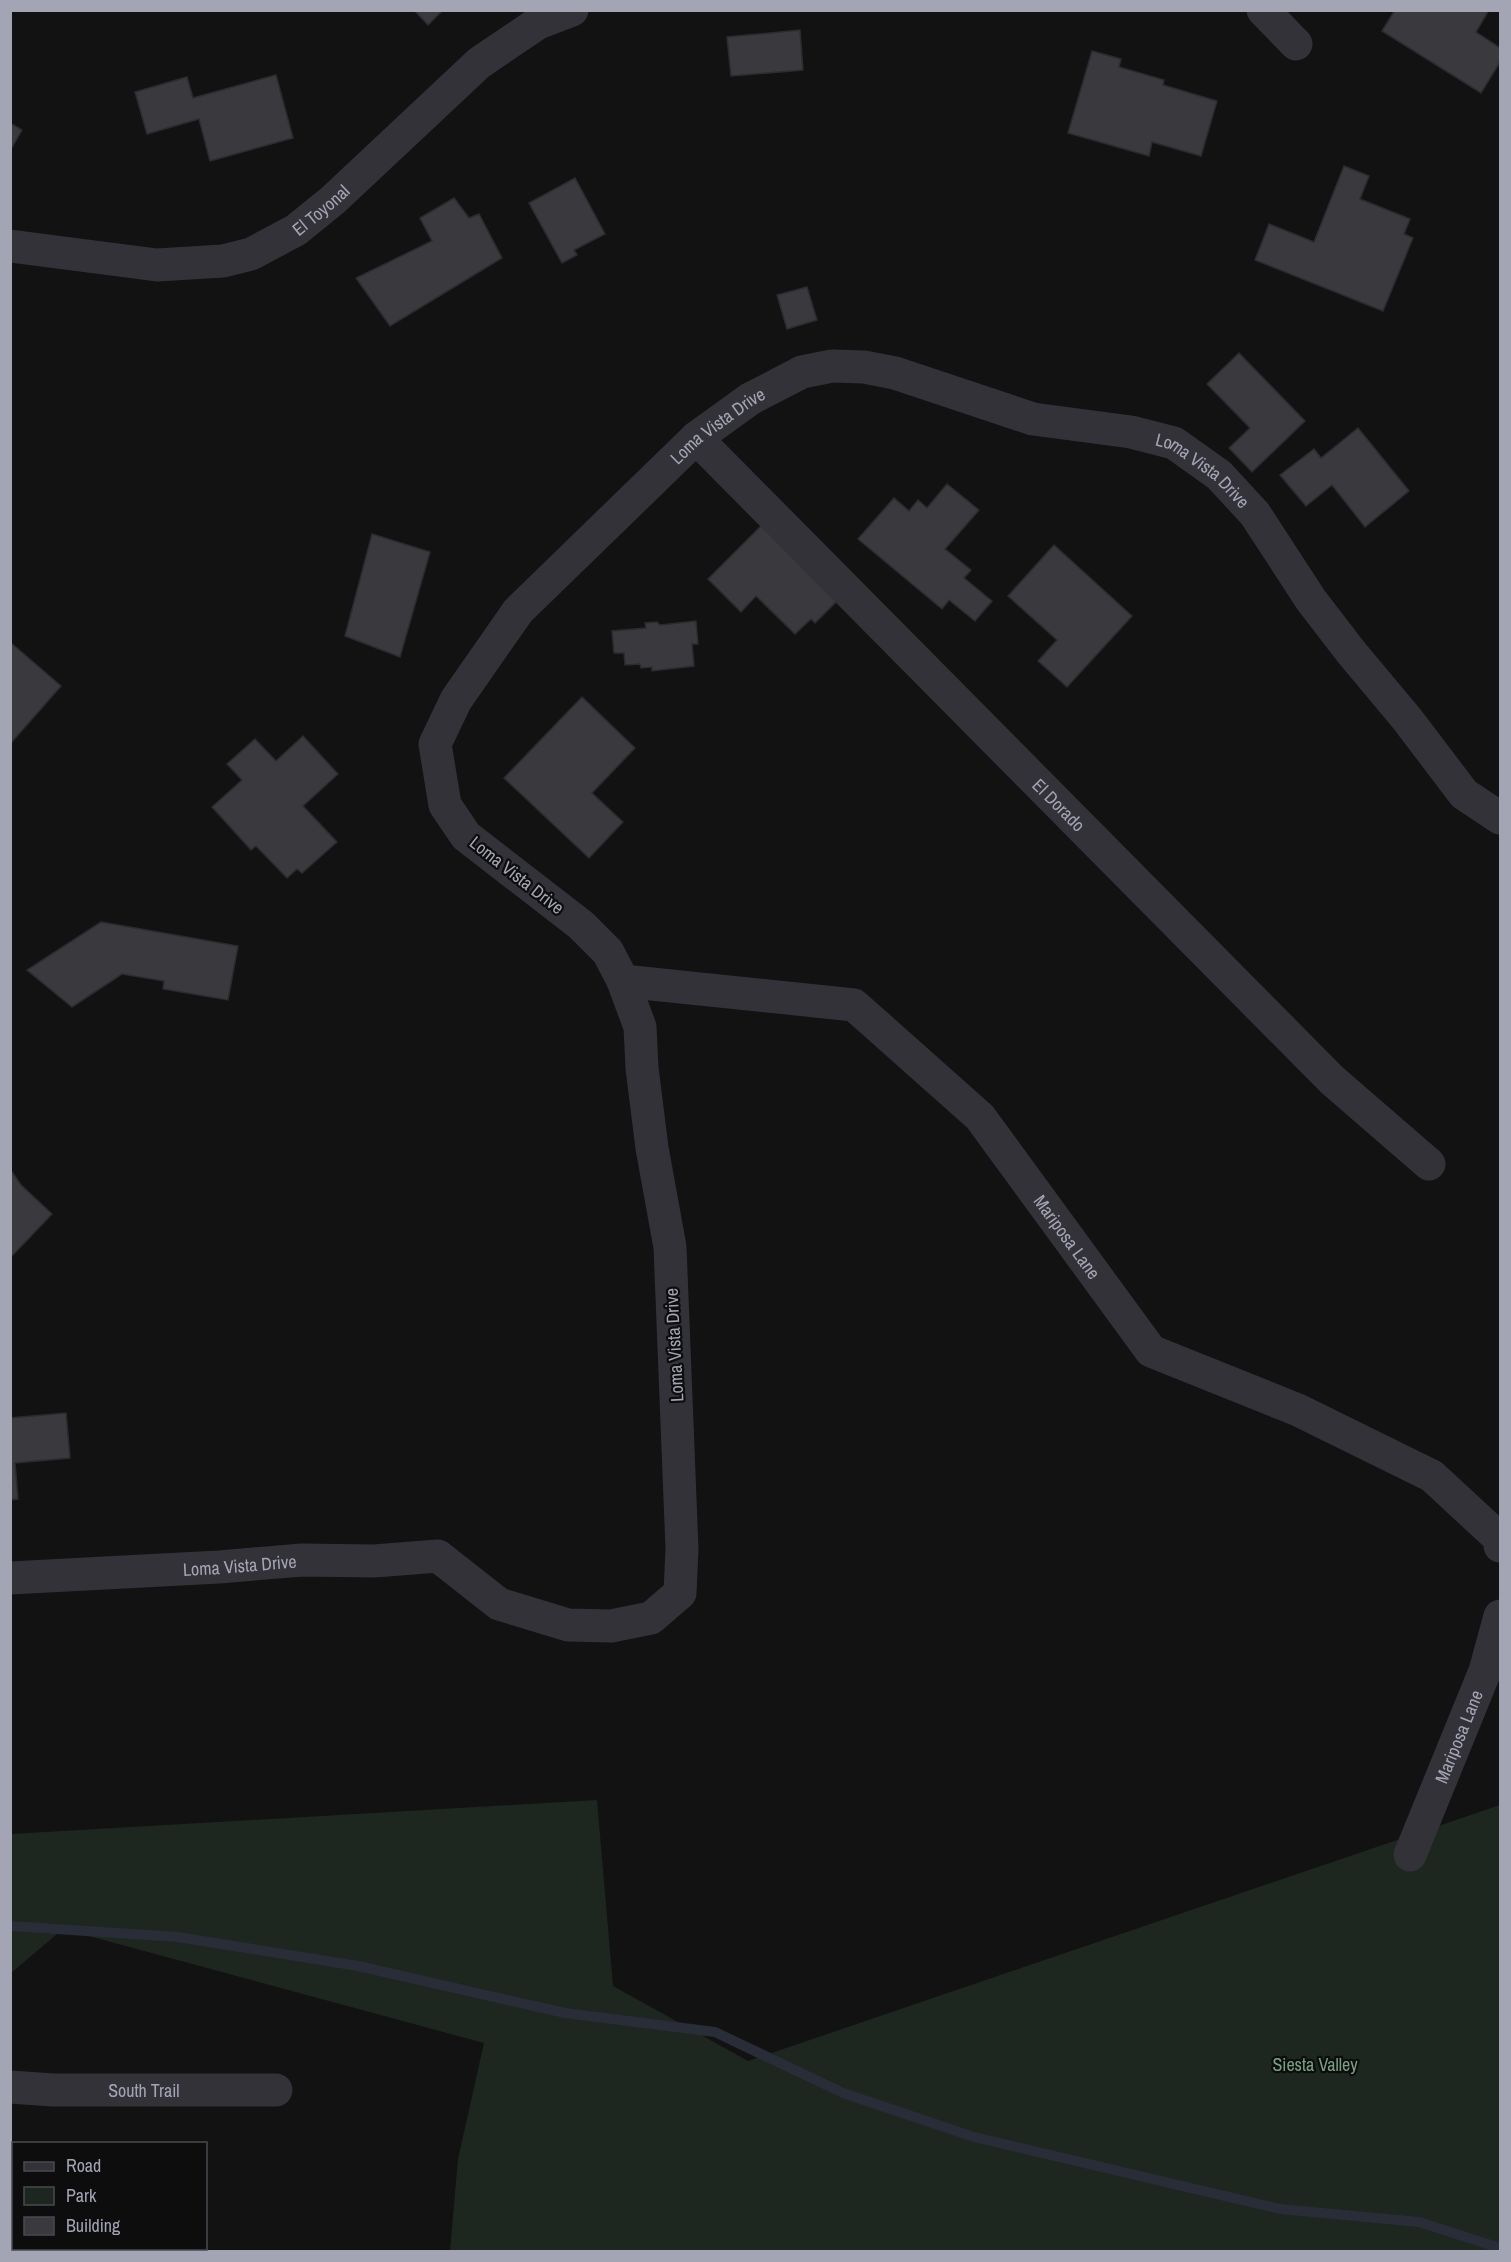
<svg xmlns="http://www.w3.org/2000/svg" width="1511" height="2262" viewBox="0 0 1511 2262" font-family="'Archivo Narrow',sans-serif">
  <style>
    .green { fill: #1e2620 }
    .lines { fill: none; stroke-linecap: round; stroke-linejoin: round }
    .stream { stroke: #282d37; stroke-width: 10 }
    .building { fill: #39393e; stroke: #2c2b2f; stroke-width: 1.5 }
    .minor { stroke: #333238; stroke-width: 33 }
    .labels { text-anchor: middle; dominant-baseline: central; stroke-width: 4.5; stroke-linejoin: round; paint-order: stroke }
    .street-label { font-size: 18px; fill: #a3a5b4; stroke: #0d0d0e }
    .park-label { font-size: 18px; fill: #79a083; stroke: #0d0d0e }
  </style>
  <rect width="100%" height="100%" fill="#121213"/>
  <polygon class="green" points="597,1800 613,1986 748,2061 1500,1805 1500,2251 450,2251 458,2159 484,2043 63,1929 11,1973 11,1834"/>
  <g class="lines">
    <polyline class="stream" points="10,1926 178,1937 358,1966 565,2013 715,2032 843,2093 974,2137 1280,2209 1419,2222 1500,2248"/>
  </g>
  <g class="building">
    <polygon points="414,10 443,10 428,25"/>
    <polygon points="1395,10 1489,10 1476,32 1500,48 1500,62 1481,93 1382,31"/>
    <polygon points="800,30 803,70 731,76 727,37"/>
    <polygon points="1092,51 1121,59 1119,67 1164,80 1163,85 1217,101 1201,156 1152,142 1149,156 1068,133"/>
    <polygon points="276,75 293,138 210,161 199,119 147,134 135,92 187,77 193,98"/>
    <polygon points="10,123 22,130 10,151"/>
    <polygon points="1344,166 1369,176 1360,199 1410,219 1404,234 1413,238 1383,311 1255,260 1269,224 1314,242"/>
    <polygon points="575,178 605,234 574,250 577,255 562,263 529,203"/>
    <polygon points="454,198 469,218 479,214 502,258 390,326 356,278 432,241 420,218"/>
    <polygon points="807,287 817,320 787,329 777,295"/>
    <polygon points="1239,353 1305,421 1252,472 1229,448 1250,428 1207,384"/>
    <polygon points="1358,428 1409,491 1365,527 1332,485 1306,506 1280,475 1314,449 1321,458"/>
    <polygon points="947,484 979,510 945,549 971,570 964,578 992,601 975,621 949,600 942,609 858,539 894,498 909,511 918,500 927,508"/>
    <polygon points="766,521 842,596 815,623 811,619 795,634 756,596 741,612 708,579"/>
    <polygon points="372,534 430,552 400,657 345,636"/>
    <polygon points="1054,545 1132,616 1067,687 1038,661 1057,640 1008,596"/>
    <polygon points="696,621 698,644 692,644 694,666 652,671 652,667 641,668 640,664 625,665 624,653 614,653 612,631 646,628 645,623 657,622 660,625"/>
    <polygon points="10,642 61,686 10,744"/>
    <polygon points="582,697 635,748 592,793 623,822 589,858 504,778"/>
    <polygon points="303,736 338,774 303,806 337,842 302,873 297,869 287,878 256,846 251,850 212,807 242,780 227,764 255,739 276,761"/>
    <polygon points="101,922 238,946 228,1000 163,989 164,981 122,974 72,1007 27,970"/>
    <polygon points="10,1169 21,1185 52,1214 10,1258"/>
    <polygon points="66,1413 70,1458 15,1463 18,1499 10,1500 10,1418"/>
  </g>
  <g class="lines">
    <g class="minor">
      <polyline points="1263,10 1296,44"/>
      <path id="s1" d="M10,246l147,19 66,-4 28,-7 45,-24 37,-30 146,-137 59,-40 34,-13"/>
      <path id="s2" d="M696,438l636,642 97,84"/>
      <path id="s3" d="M623,981l231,24 126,112 171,234 147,59 134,66 68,63v7"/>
      <path id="s4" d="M10,1578l209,-11 83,-7 72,1 64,-5 61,48 69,21 43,1 40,-8 29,-25 2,-44 -12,-302 -18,-99 -10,-80 -2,-41 -17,-46 -15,-29 -27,-27 -115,-89 -21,-31 -10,-61 21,-44 62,-89 178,-173 54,-39 52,-27 30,-6 32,1 31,6 138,46 98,13 43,11 45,32 36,39 56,86 40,52 56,67 57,75 36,24"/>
      <path id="s5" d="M1410,1855l75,-184 15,-55"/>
      <path id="s6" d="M10,2087l43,3h223"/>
    </g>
  </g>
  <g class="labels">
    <g class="street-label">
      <text stroke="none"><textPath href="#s1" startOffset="326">El Toyonal</textPath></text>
      <text stroke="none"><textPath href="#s4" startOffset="2064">Loma Vista Drive</textPath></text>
      <text stroke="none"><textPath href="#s4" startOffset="2586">Loma Vista Drive</textPath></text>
      <text stroke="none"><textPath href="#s2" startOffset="516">El Dorado</textPath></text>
      <text transform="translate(517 875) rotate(38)">Loma Vista Drive</text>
      <text stroke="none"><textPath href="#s3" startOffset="549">Mariposa Lane</textPath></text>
      <text transform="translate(674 1345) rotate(-93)">Loma Vista Drive</text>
      <text stroke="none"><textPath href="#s4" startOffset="230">Loma Vista Drive</textPath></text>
      <text stroke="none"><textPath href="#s5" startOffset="128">Mariposa Lane</textPath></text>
      <text stroke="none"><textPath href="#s6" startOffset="134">South Trail</textPath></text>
    </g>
    <g class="park-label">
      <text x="1315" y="2064">Siesta Valley</text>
    </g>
  </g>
  <rect width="1511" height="2262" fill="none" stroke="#a3a5b4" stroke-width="24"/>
  <rect x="12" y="2142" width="195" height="108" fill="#0d0d0e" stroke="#494a50" stroke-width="1.5"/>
  <rect x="24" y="2162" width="30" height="9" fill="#333238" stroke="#494a50" stroke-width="1.5"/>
  <text x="66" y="2172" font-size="18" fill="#a3a5b4">Road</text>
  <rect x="24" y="2187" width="30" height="18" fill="#1e2620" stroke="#494a50" stroke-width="1.5"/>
  <text x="66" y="2202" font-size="18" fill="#a3a5b4">Park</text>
  <rect x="24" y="2217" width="30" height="18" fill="#39393e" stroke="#494a50" stroke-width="1.5"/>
  <text x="66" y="2232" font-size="18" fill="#a3a5b4">Building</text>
</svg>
